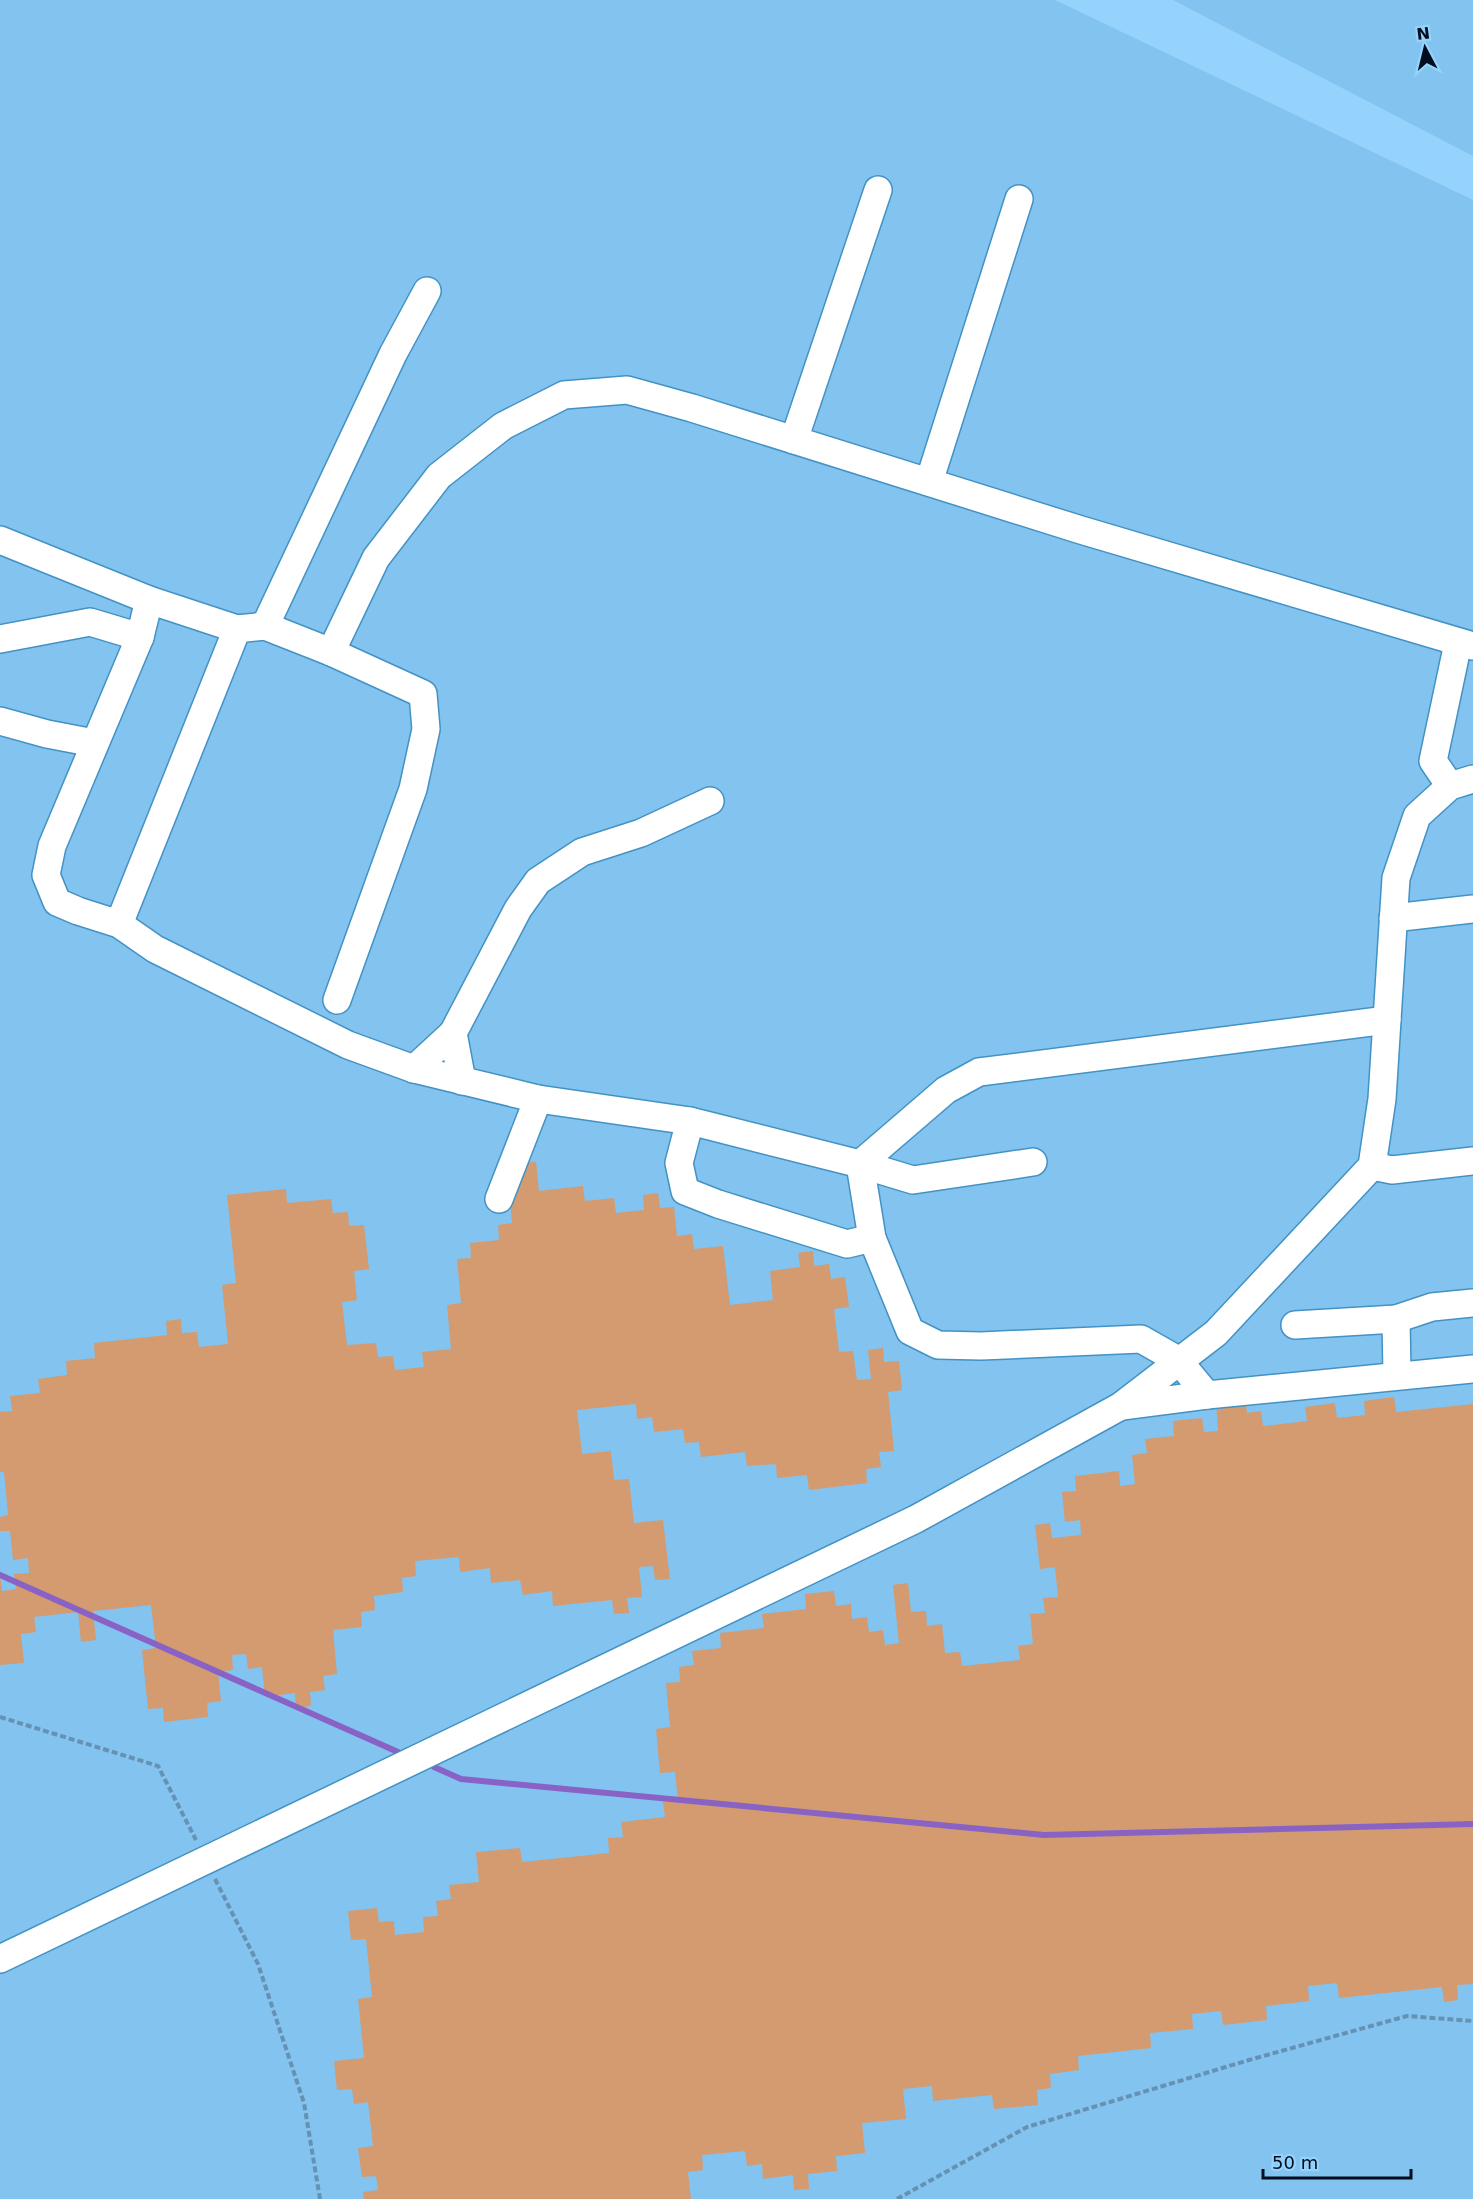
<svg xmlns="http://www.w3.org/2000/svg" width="1473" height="2199" viewBox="0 0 1473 2199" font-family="'DejaVu Sans',sans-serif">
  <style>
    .built { fill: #83c3f0 }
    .green { fill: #d39b6f }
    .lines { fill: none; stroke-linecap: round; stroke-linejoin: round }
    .stream { stroke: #8863c5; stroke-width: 6 }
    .minor-casing { stroke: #4392c4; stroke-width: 30 }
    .path { stroke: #6592b3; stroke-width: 4; stroke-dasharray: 6 3; stroke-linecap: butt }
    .minor { stroke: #fff; stroke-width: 27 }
  </style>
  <rect width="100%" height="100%" fill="#95d2fc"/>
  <g class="built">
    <polygon points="0,0 1055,0 1473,200 1473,2199 0,2199"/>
    <polygon points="1173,0 1473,0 1473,156"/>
  </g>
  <g class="green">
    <polygon points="536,1162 539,1191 583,1186 585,1201 614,1198 616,1213 644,1210 643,1195 658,1193 660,1208 674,1207 677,1236 692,1234 694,1249 723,1246 730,1305 773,1300 770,1271 800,1267 798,1253 813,1251 814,1266 829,1264 831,1279 845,1277 849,1307 834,1309 839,1352 853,1351 857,1380 871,1379 868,1350 883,1348 884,1362 899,1361 902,1390 888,1392 894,1451 879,1452 881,1467 866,1469 867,1483 809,1490 807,1475 777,1478 776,1464 747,1466 745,1452 701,1457 699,1442 685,1443 683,1429 654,1432 652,1417 637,1419 636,1404 577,1410 582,1454 611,1451 614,1480 629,1479 634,1523 663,1520 670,1579 655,1580 653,1566 639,1567 642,1597 627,1598 629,1613 614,1614 612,1600 553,1606 552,1591 523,1595 520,1580 491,1583 490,1568 460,1572 459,1557 415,1561 416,1576 402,1578 403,1592 374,1596 375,1610 361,1612 362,1627 333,1630 337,1674 323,1676 325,1690 310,1692 311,1706 296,1708 295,1693 265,1697 262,1667 248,1669 246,1654 232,1655 233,1670 218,1672 221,1701 207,1703 208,1717 164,1722 163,1708 148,1709 142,1650 156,1648 151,1605 93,1611 96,1640 81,1642 78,1612 34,1617 36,1632 21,1634 24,1663 0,1665 0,1576 2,1591 16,1589 14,1574 29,1573 28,1558 13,1560 10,1531 0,1531 0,1517 8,1515 4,1472 0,1472 0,1412 12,1411 10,1396 40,1393 38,1379 67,1375 66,1361 95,1358 94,1343 167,1335 166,1321 181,1319 182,1333 197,1332 199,1347 228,1344 222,1285 236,1283 227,1195 286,1189 287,1203 331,1199 333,1213 348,1212 349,1226 364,1225 369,1269 354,1271 357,1300 342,1302 347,1345 376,1343 378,1357 393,1356 395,1370 424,1367 422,1352 451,1349 447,1305 461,1303 457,1259 471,1258 470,1243 499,1240 498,1225 512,1223 508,1180 522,1178 521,1163"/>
    <polygon points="1394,1397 1396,1412 1473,1404 1473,1984 1457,1985 1458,2000 1444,2002 1442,1987 1339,1998 1337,1983 1308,1986 1309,2001 1266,2006 1267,2020 1223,2025 1221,2011 1192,2014 1193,2029 1150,2033 1151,2048 1078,2056 1079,2070 1050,2074 1051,2088 1037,2090 1038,2105 994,2109 992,2095 933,2101 932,2086 903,2089 906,2119 862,2123 865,2153 836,2156 837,2171 808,2174 809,2189 794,2190 793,2175 763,2179 762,2164 747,2166 745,2151 702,2155 703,2170 688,2172 691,2199 364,2199 363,2192 378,2190 376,2176 362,2177 358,2148 373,2146 368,2102 354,2104 352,2089 337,2090 334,2061 364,2058 358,1999 372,1997 366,1939 351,1940 348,1911 377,1908 379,1922 394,1921 395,1935 424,1932 423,1917 438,1916 436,1901 451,1899 449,1885 479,1882 476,1852 520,1848 522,1862 609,1853 608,1838 623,1837 621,1822 665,1817 663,1802 678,1801 675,1772 660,1773 656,1729 670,1727 666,1683 680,1682 679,1667 694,1665 692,1651 721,1648 720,1633 764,1628 762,1614 806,1609 805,1594 834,1591 836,1606 851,1604 852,1619 867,1617 869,1632 883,1630 885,1645 899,1643 893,1585 908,1583 911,1612 926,1611 927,1626 942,1624 945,1653 960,1652 962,1666 1020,1660 1018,1646 1033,1644 1030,1614 1045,1613 1043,1598 1058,1597 1055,1567 1040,1569 1035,1525 1050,1523 1052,1538 1081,1535 1080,1520 1065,1522 1062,1492 1076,1491 1075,1476 1119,1471 1120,1486 1135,1484 1132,1455 1147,1453 1145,1439 1174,1436 1173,1421 1202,1418 1204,1432 1218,1431 1216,1402 1245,1398 1247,1413 1261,1411 1263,1426 1307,1421 1305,1407 1335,1403 1337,1418 1365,1415 1364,1401"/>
  </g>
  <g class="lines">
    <g class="stream">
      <polyline points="0,1575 398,1752"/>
      <polyline points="434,1767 461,1779 1044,1835 1473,1824"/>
    </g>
    <defs>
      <g id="minor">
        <polyline points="794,440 878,190"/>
        <polyline points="929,482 1019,199"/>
        <polyline points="0,540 149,600"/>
        <polyline points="265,626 393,354 427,291"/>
        <polyline points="237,629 149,600 140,637 52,846 46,875 57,902 78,911 119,924 155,949 348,1045 414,1069 538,1099 690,1121 860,1164 913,1180 1033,1162"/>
        <polyline points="0,639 90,622 140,637"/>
        <polyline points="331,652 376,558 439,476 503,426 564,395 627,390 692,408 1081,530 1473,646"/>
        <polyline points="0,721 47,734 94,743"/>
        <polyline points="1450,786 1433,761 1458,643"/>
        <polyline points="1393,918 1473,909"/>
        <polyline points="119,924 237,629 265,626 331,652 423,694 426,729 413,789 337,1000"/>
        <polyline points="453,1033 518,909 538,881 582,852 641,833 710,801"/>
        <polyline points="414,1069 453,1033 462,1081"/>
        <polyline points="690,1121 679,1163 685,1191 718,1204 847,1244 872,1238"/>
        <polyline points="860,1164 872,1238 910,1331 938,1345 981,1346 1141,1339 1178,1360 1207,1395 1122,1406"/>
        <polyline points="860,1164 946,1090 979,1072 1387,1020"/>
        <polyline points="1372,1166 1392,1170 1473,1161"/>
        <polyline points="499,1199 538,1099"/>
        <polyline points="1396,1319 1397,1375"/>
        <polyline points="1295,1325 1396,1319 1432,1307 1473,1303"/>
        <polyline points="1207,1395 1473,1369"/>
        <polyline points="0,1959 916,1519 1121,1406 1216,1333 1372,1166 1382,1099 1396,878 1417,816 1450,786 1473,779"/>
      </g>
    </defs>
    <use href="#minor" class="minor-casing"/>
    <g class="path">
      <polyline points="0,1717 158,1766 196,1840"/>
      <polyline points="215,1879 258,1964 304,2103 320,2199"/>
      <polyline points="897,2199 1027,2127 1249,2060 1407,2016 1473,2021"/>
    </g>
    <use href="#minor" class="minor"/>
  </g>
  <g transform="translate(1425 48) rotate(353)" stroke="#95d2fc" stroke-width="4.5" paint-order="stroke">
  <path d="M0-4.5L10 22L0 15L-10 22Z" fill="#000e1d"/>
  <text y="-9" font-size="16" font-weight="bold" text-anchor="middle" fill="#000e1d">N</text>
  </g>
  <path d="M1263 2169v9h148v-9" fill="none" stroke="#000e1d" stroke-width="3"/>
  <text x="1272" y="2169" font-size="18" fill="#000e1d" stroke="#95d2fc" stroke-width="4.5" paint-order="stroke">50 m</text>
</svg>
